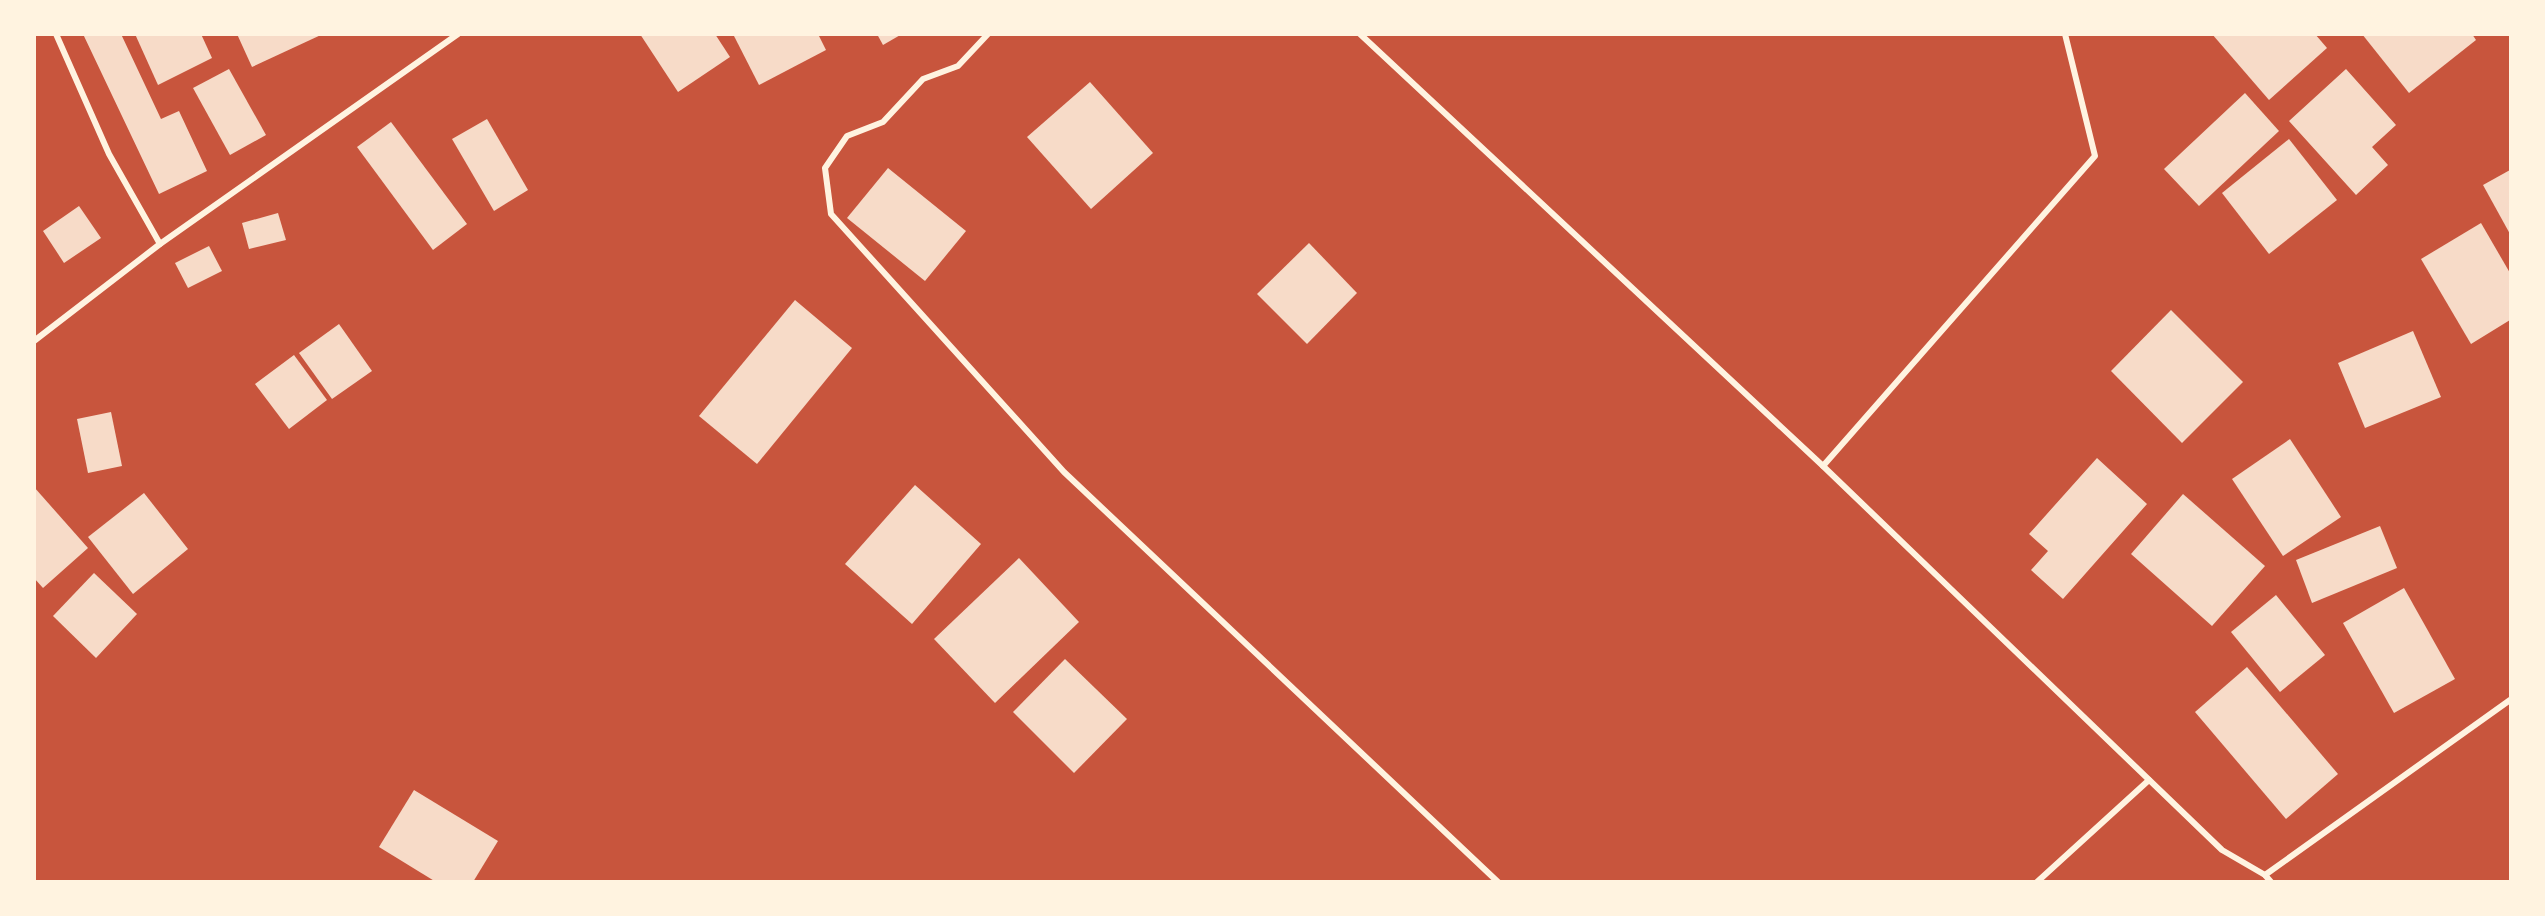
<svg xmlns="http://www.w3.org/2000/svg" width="2545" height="916" viewBox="0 0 2545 916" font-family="'Noto Sans',sans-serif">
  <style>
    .building { fill: #f7dbc8 }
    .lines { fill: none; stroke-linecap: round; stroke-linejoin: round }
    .minor { stroke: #fff3e0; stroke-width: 6 }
  </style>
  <rect width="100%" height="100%" fill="#c8553d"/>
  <g class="building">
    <path d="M83,34H121L161,119L179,111L207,171L159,194Z"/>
    <path d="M135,34H201L212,58L158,85Z"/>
    <path d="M237,34H323L252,67Z"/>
    <path d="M640,34H715L730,57L678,92Z"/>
    <path d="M733,34H818L826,50L759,85Z"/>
    <path d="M877,34H902L883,45Z"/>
    <path d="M2212,34H2315L2327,48L2269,100Z"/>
    <path d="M2362,34H2472L2476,40L2409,93Z"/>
    <path d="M229,69L266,135L230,155L193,88Z"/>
    <path d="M2346,69L2396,125L2372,147L2388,165L2356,195L2289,121Z"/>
    <path d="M1090,82L1153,153L1091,209L1027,137Z"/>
    <path d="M2245,93L2279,131L2199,206L2164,169Z"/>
    <path d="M487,119L528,190L494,211L452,139Z"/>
    <path d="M391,122L467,224L433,250L357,147Z"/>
    <path d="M2289,139L2337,200L2269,254L2222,193Z"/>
    <path d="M888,168L966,231L925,281L847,218Z"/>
    <path d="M2510,170V234L2483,185Z"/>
    <path d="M79,206L101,238L64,263L43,231Z"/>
    <path d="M278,213L286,240L249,249L242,223Z"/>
    <path d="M2481,223L2510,273V320L2471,344L2421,259Z"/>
    <path d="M1309,243L1357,293L1307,344L1257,294Z"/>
    <path d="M209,246L222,271L188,288L175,263Z"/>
    <path d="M795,300L852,348L757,464L699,416Z"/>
    <path d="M2171,310L2243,382L2182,443L2111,371Z"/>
    <path d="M339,324L372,371L332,399L299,353Z"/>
    <path d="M2413,331L2441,397L2365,428L2338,363Z"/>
    <path d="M294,355L327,400L289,429L255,384Z"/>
    <path d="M111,412L122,466L88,473L77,419Z"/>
    <path d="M2290,439L2341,517L2283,556L2232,479Z"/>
    <path d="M2097,458L2147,504L2063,599L2031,570L2048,551L2029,534Z"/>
    <path d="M915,485L981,544L912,624L845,564Z"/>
    <path d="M34,487L88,548L43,588L34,578Z"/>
    <path d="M144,493L188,549L133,594L88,537Z"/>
    <path d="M2183,494L2265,566L2212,626L2131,554Z"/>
    <path d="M2380,526L2397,568L2312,603L2296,560Z"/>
    <path d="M1019,558L1079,622L995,703L934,639Z"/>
    <path d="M94,573L137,614L96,658L53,616Z"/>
    <path d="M2404,588L2455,679L2394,713L2343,623Z"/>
    <path d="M2276,595L2325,655L2280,692L2231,632Z"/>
    <path d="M1065,659L1127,719L1074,773L1013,712Z"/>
    <path d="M2247,667L2338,774L2286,819L2195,712Z"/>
    <path d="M414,790L498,841L473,882H436L379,847Z"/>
  </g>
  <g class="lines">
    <g class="minor">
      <path d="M56,34L109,154L160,244"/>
      <path d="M988,34L958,66L923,79L883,122L847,136L825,168L831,214L1064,472L1498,882"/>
      <path d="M1360,34L1823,466L2222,850L2265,875L2271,882"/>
      <path d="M34,341L160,244L458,34"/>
      <path d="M1823,466L2095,156L2065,34"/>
      <path d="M2265,875L2510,700"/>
      <path d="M2037,882L2149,780"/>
    </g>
  </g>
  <rect width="2545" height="916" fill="none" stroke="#fff3e0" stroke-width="72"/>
</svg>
